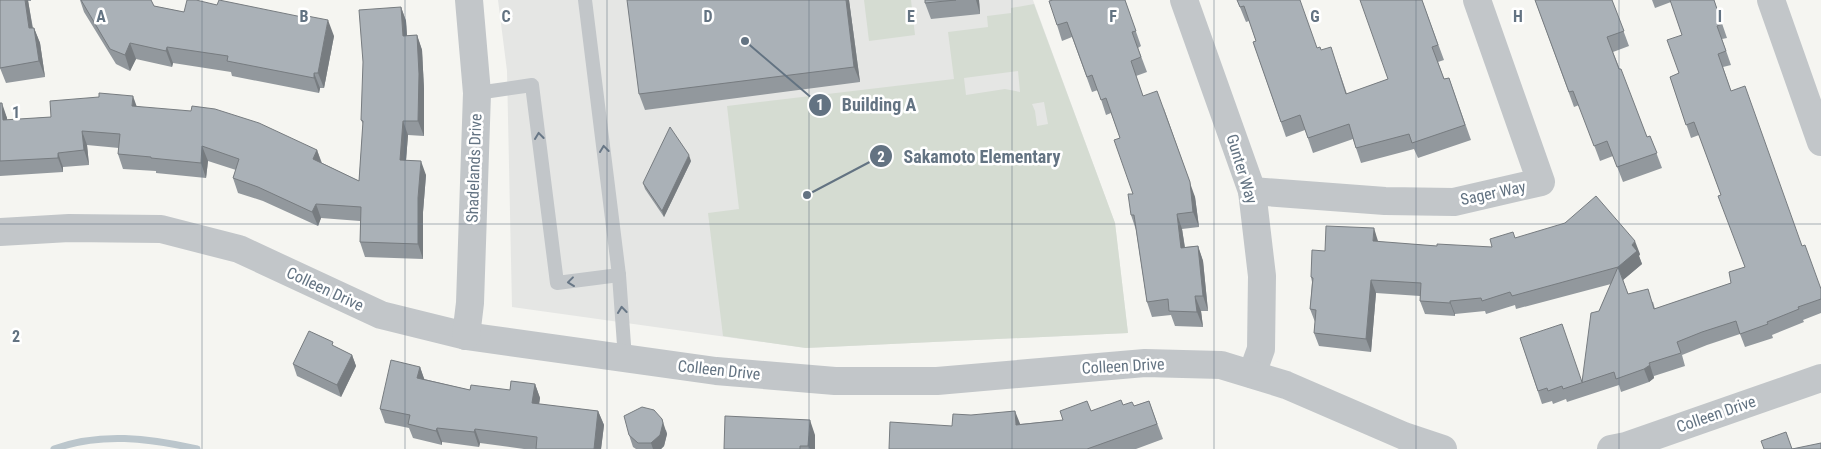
<svg xmlns="http://www.w3.org/2000/svg" width="1821" height="449" viewBox="0 0 1821 449" font-family="'Roboto Condensed',sans-serif">
  <style>
    .built { fill: #e5e6e4 }
    .green { fill: #d5dcd2; fill-rule: evenodd }
    .lines { fill: none; stroke-linecap: round; stroke-linejoin: round }
    .stream { stroke: #bbc6cc; stroke-width: 7 }
    .lane { stroke: #c2c6c9; stroke-width: 14 }
    .street { stroke: #c2c6c9; stroke-width: 28 }
    .wall { fill: #92989d }
    .shaded-wall { fill: #777c80 }
    .building { fill: #aab1b7; stroke: #777c80 }
    .oneway { stroke: #687786 }
    .grid { fill: none; stroke: #637382; stroke-width: 1; stroke-opacity: 0.55 }
    .labels { text-anchor: middle; dominant-baseline: central; stroke-width: 5; stroke-linejoin: round; paint-order: stroke }
    .street-label { font-size: 16px; fill: #637382; stroke: #fff }
    .grid-label { font-size: 16px; text-anchor: middle; font-weight: bold; fill: #637382; stroke: #fff; stroke-width: 5; stroke-linejoin: round; paint-order: stroke }
    .leader { fill: none; stroke: #637382; stroke-width: 2 }
    .callout-dot { fill: #637382; stroke: #fff; stroke-width: 2 }
    .mark-label { font-size: 15px; text-anchor: middle; font-weight: bold; fill: #fff }
    .callout-label { font-size: 18px; text-anchor: middle; font-weight: bold; fill: #637382; stroke: #fff; stroke-width: 5; stroke-linejoin: round; paint-order: stroke }
  </style>
  <rect width="100%" height="100%" fill="#f5f5f1"/>
  <path class="built" d="M498,0H1033L1115,223L1128,333L806,348L512,307L507,71Z"/>
  <g class="green">
    <path d="M864,0H911L915,35L869,41Z"/>
    <path d="M1034,4L1115,223L1128,333L806,348L723,336L708,213L739,209L727,106L954,79L948,32L988,27L987,16L1011,13V8ZM1018,71L1020,92L1005,89L966,95L964,78ZM1044,102L1048,124L1037,126L1035,111L1032,104Z"/>
  </g>
  <g class="lines">
    <path class="stream" d="M54,449C100,432 149,438 197,449"/>
    <g class="lane">
      <path d="M585,0L619,275L625,359"/>
      <path d="M477,93L532,85L557,283L619,275"/>
    </g>
    <g class="street">
      <path d="M1184,0L1252,191L1262,276L1261,349L1252,374"/>
      <path d="M1771,0L1821,142"/>
      <path d="M1252,191L1385,201L1454,202L1541,182L1477,0"/>
      <path d="M0,232L69,228L161,229L239,249L381,315L466,336L716,371L835,381H937L1145,363L1221,365L1286,385L1404,436L1443,449"/>
      <path d="M466,336L470,303L477,93L469,0"/>
      <path d="M1611,449L1626,446L1821,378"/>
    </g>
  </g>
  <g class="wall">
    <path d="M0,0H31V1H28L33,28H34L40,43L45,77L6,83L0,68Z"/>
    <path d="M80,0H151L154,6L184,12L334,36L324,88H320L319,93L232,76L231,72L173,63L172,67L136,59L130,71L116,64L84,12Z"/>
    <path d="M849,0L860,82L645,110L639,94Z"/>
    <path d="M925,0H979L980,14L931,19L925,3Z"/>
    <path d="M1125,0L1141,46L1138,48L1147,72L1136,76L1143,96L1195,197L1199,227L1182,229L1185,247L1198,246L1203,261L1208,311H1201L1203,327L1175,326L1171,315L1152,317L1147,302L1136,230L1131,215L1133,194L1120,138L1111,113L1106,115L1098,90L1092,92L1072,37L1062,41L1057,25Z"/>
    <path d="M1237,0L1317,48L1336,62L1347,94L1388,79L1422,0L1444,60L1438,62L1444,79L1449,78L1471,140L1418,158L1414,149L1361,163L1353,139L1313,153L1305,130L1286,137L1253,42L1256,41L1249,21L1246,22Z"/>
    <path d="M1535,0H1612L1629,46L1613,52L1647,137L1650,136L1662,168L1623,182L1613,156L1600,161L1579,105L1574,107Z"/>
    <path d="M1652,0H1714L1727,38L1722,39L1731,65L1723,67L1731,91L1821,289V313L1803,320L1804,322L1772,335L1773,338L1745,347L1740,334L1707,345L1682,355L1685,366L1654,376V378L1649,382L1621,392L1619,385L1567,402L1566,399L1553,404L1552,401L1542,404L1520,338L1582,381L1599,311L1611,284L1516,309L1515,305L1486,314L1485,311L1455,314V316L1425,314L1420,301V296L1376,293L1371,352L1319,346L1314,333L1315,322L1310,309L1312,282L1311,277L1325,251L1378,242L1437,246L1492,247L1515,238L1640,254L1639,256L1642,264L1623,280L1628,294L1653,302L1655,309L1731,283L1745,267L1721,195L1699,135L1691,138L1670,77L1679,73L1682,35L1671,2L1655,8Z"/>
    <path d="M401,7L406,21L407,36L417,35L422,50L424,89V136L408,135L406,160L426,175L423,212V259L365,257L360,242V221L321,218L318,226L263,201L238,193L233,178L236,170L208,161L206,178L156,173V171L123,169L118,154L119,148L87,145L89,165L63,167V172L0,176V103L7,118V120L51,117L137,106L317,150L322,163L359,181L363,124L361,120Z"/>
    <path d="M691,161L664,217L645,189L643,183Z"/>
    <path d="M335,347L352,355L356,366L341,397L297,376L293,364Z"/>
    <path d="M420,367L424,379L470,390H510L535,384L540,398L539,404L598,411L604,425L601,449H524L480,443L479,447L442,442V445L413,438L409,428L385,423L380,409Z"/>
    <path d="M1149,401L1163,439L1136,449H889L952,426L1020,424L1063,420L1091,411L1123,405L1134,406Z"/>
    <path d="M666,430L667,434L664,446L661,449H636L633,447L629,435Z"/>
    <path d="M815,435V449H724Z"/>
  </g>
  <g class="shaded-wall">
    <path d="M25,0H28L35,44L29,28Z"/>
    <path d="M846,0H849L860,82L854,67Z"/>
    <path d="M976,0H979L980,14Z"/>
    <path d="M401,7L406,21L408,50L403,36Z"/>
    <path d="M328,20L334,36L324,88L318,73Z"/>
    <path d="M34,28L40,43L45,77L39,61Z"/>
    <path d="M417,35L422,50L424,89V136L418,121Z"/>
    <path d="M130,43L136,59L130,71L125,55Z"/>
    <path d="M167,47L173,63L172,67L166,51Z"/>
    <path d="M314,73L320,88L319,93L314,78Z"/>
    <path d="M133,96L138,110L132,106Z"/>
    <path d="M2,103L7,118L8,135L3,120Z"/>
    <path d="M1163,106L1195,197L1199,227L1193,212Z"/>
    <path d="M403,121L408,135L405,174L400,160Z"/>
    <path d="M82,131L87,145L89,165L84,150Z"/>
    <path d="M202,146L208,161L206,178L201,163Z"/>
    <path d="M317,150L322,165L313,159Z"/>
    <path d="M58,153L63,167V172L58,158Z"/>
    <path d="M689,155L691,161L664,217L662,211Z"/>
    <path d="M421,161L426,175L423,212V259L418,244V198Z"/>
    <path d="M316,204L321,218L318,226L312,212Z"/>
    <path d="M1177,214L1182,229L1187,263L1181,248Z"/>
    <path d="M1374,228L1378,241H1373Z"/>
    <path d="M1635,241L1640,254L1639,256L1642,264L1623,280L1618,267L1632,245Z"/>
    <path d="M1198,246L1203,261L1208,311L1203,296Z"/>
    <path d="M1371,280L1376,293L1371,352L1366,339Z"/>
    <path d="M1195,296L1201,311L1203,327L1197,312Z"/>
    <path d="M1450,301L1455,314V316L1450,303Z"/>
    <path d="M352,355L356,366L341,397L337,385Z"/>
    <path d="M1650,365L1654,378L1649,382L1644,369Z"/>
    <path d="M420,367L425,381L417,378Z"/>
    <path d="M535,384L540,398L537,417L532,403Z"/>
    <path d="M598,411L604,425L601,449H594Z"/>
    <path d="M1015,411L1021,426L1016,425Z"/>
    <path d="M662,419L667,434L664,446L661,449H653L651,443Z"/>
    <path d="M810,420L815,435V449H810L808,446Z"/>
    <path d="M437,428L442,442V445L436,431Z"/>
    <path d="M475,429L480,443L479,447L474,432Z"/>
  </g>
  <g class="building">
    <path d="M0,0H25L29,28H34L39,61L0,68Z"/>
    <path d="M81,0H151L154,6L184,12L187,0H196L217,5L219,0L302,17V15L328,20L318,73H314V78L227,61L228,56L167,47L166,51L130,43L125,55L110,49Z"/>
    <path d="M627,0H846L854,67L639,94Z"/>
    <path d="M925,0H956L925,3Z"/>
    <path d="M1053,0H1125L1136,31L1132,32L1141,57L1131,61L1143,96L1157,91L1190,182L1193,212L1177,214L1181,248L1198,246L1203,296H1195L1197,312L1169,311L1168,299L1147,302L1134,215H1131L1128,194H1133L1114,140L1120,138L1106,98L1101,100L1092,75L1087,77L1067,22L1057,25L1049,1Z"/>
    <path d="M1237,0H1300L1317,48L1320,47L1321,50L1331,47L1346,94L1388,79L1360,0H1422L1438,45L1432,47L1444,79L1449,78L1465,125L1412,143L1409,134L1356,148L1349,124L1308,138L1300,115L1281,122L1253,42L1256,41L1244,6L1240,7Z"/>
    <path d="M1535,0H1612L1624,31L1607,37L1619,69H1621L1647,137L1650,136L1657,153L1617,167L1607,141L1594,146L1573,91L1569,92Z"/>
    <path d="M1670,0H1714L1722,24L1717,26L1726,51L1718,54L1731,91L1745,86L1802,246L1805,245L1821,289V299L1798,307L1799,309L1767,322L1768,324L1740,334L1736,321L1702,332L1677,342L1681,353L1649,363L1650,365L1644,369L1616,379L1614,372L1563,389L1562,386L1548,391L1547,388L1538,391L1520,338L1562,324L1582,382L1591,313L1599,311L1618,267L1512,296L1510,292L1482,301L1481,298L1450,301V303L1420,301L1421,283L1371,280L1366,339L1314,333L1316,310L1310,309L1313,278L1311,277L1312,250L1325,251L1326,226L1374,228L1373,241L1437,246V244L1492,247L1490,239L1513,232L1515,238L1565,223L1596,196L1635,241L1632,245L1637,251L1618,267L1628,294L1648,289L1654,309L1731,283L1729,272L1745,267L1718,196L1721,195L1694,122L1686,125L1670,77L1679,73L1667,40L1682,35Z"/>
    <path d="M401,7L403,36L417,35L419,74L418,121H403L400,160L421,161L418,198V244L360,242L361,207L316,204L312,212L258,187L233,178L239,159L202,146L201,163L151,158V157L118,154L120,134L82,131L84,150L58,153V158L0,161V103H2L3,120L51,117L50,101L99,97V93L133,96L132,106L191,111L192,106L215,109L259,123L317,150L313,159L359,181L363,121L361,120L363,62L359,10Z"/>
    <path d="M670,127L689,155L662,211L643,183Z"/>
    <path d="M309,331L333,342L332,345L352,355L337,385L293,364Z"/>
    <path d="M391,360L420,367L417,378L470,390L471,385L510,390L511,381L535,384L532,403L598,411L594,449H536L537,437L475,429L474,432L437,428L436,431L408,424L410,415L380,409Z"/>
    <path d="M1121,400L1123,405L1132,402L1134,406L1149,401L1157,424L1087,449H889L890,422L952,426L953,414L971,415L1015,411L1016,425L1063,420L1060,411L1087,401L1091,411Z"/>
    <path d="M642,407L654,410L662,419L663,423L660,435L651,443H638L629,435L624,416Z"/>
    <path d="M725,416L810,420L808,446H800V449H724Z"/>
    <path d="M1786,432L1792,449H1764L1761,441Z"/>
    <path d="M1821,443V449H1792Z"/>
  </g>
  <defs><path id="oneway-chevron" d="M-2-3.5L2.5 0L-2 3.5" fill="none" stroke-width="1.6" stroke-linecap="round" stroke-linejoin="round" transform="scale(1.25)"/></defs>
  <g class="oneway">
    <use href="#oneway-chevron" transform="translate(539 136) rotate(-97)"/>
    <use href="#oneway-chevron" transform="translate(604 149) rotate(-97)"/>
    <use href="#oneway-chevron" transform="translate(571 282) rotate(173)"/>
    <use href="#oneway-chevron" transform="translate(622 310) rotate(-96)"/>
  </g>
  <path class="grid" d="M202,0V449M405,0V449M607,0V449M809,0V449M1012,0V449M1214,0V449M1416,0V449M1619,0V449M0,224H1821"/>
  <g class="labels">
    <g class="street-label">
      <text transform="translate(474 168) rotate(-88)">Shadelands Drive</text>
      <text transform="translate(1242 169) rotate(73)">Gunter Way</text>
      <text transform="translate(1493 193) rotate(-12)">Sager Way</text>
      <text transform="translate(325 289) rotate(25)">Colleen Drive</text>
      <text transform="translate(1123 366) rotate(-3)">Colleen Drive</text>
      <text transform="translate(719 370) rotate(6)">Colleen Drive</text>
      <text transform="translate(1716 414) rotate(-19)">Colleen Drive</text>
    </g>
  </g>
  <g class="grid-label">
    <text x="101" y="22">A</text>
    <text x="304" y="22">B</text>
    <text x="506" y="22">C</text>
    <text x="708" y="22">D</text>
    <text x="911" y="22">E</text>
    <text x="1113" y="22">F</text>
    <text x="1315" y="22">G</text>
    <text x="1518" y="22">H</text>
    <text x="1720" y="22">I</text>
    <text x="16" y="118">1</text>
    <text x="16" y="342">2</text>
  </g>
  <path class="leader" d="M745 41L820 105M807 195L881 156"/>
  <g class="callout-dot">
    <circle cx="745" cy="41" r="5"/>
    <circle cx="807" cy="195" r="5"/>
    <circle cx="820" cy="105" r="12"/>
    <circle cx="881" cy="156" r="12"/>
  </g>
  <g class="mark-label">
    <text x="820" y="110">1</text>
    <text x="881" y="162">2</text>
  </g>
  <g class="callout-label">
    <text x="879" y="111">Building A</text>
    <text x="982" y="163">Sakamoto Elementary</text>
  </g>
</svg>
